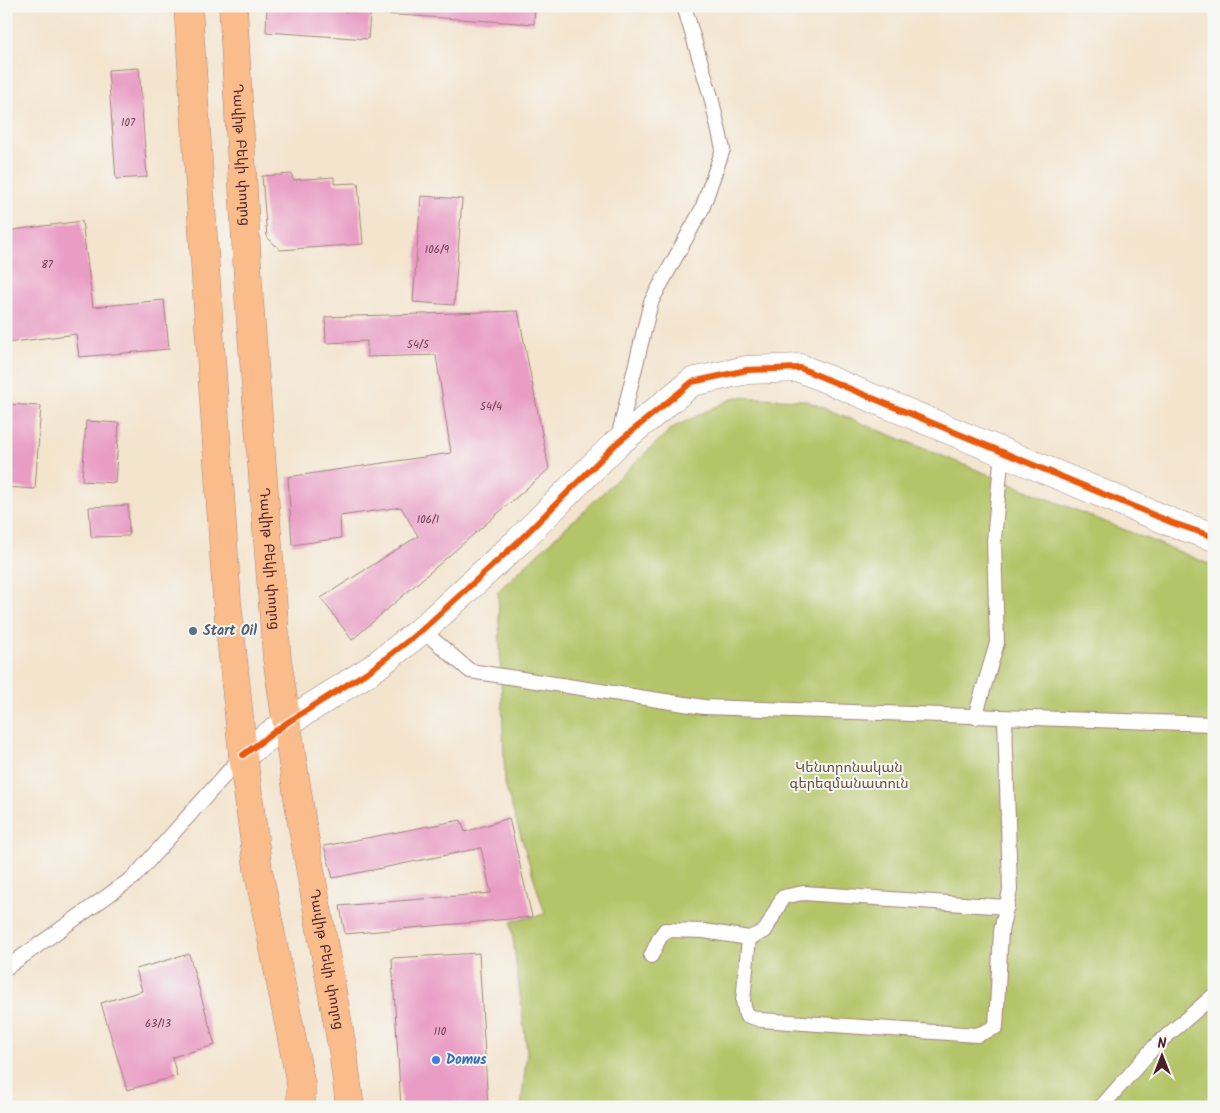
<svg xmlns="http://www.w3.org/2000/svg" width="1220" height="1113" viewBox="0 0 1220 1113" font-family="Kalam,'Noto Sans Armenian',sans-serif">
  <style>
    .green { fill: #b4c467; stroke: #7f7249 }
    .building { fill: #e99dc5 }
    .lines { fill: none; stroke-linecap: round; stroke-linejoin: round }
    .service-casing { stroke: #9e827c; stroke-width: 16 }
    .minor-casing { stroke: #9e827c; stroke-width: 29 }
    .primary-casing { stroke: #9e827c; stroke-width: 29 }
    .service { stroke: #fff; stroke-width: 14 }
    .minor { stroke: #fff; stroke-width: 28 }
    .primary { stroke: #fabc8b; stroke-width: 28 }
    .cycleway-casing { stroke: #f6f6f2; stroke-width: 9 }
    .cycleway { stroke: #e8590c; stroke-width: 6 }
    .service-dot { fill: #5c6f8a; stroke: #f6f6f2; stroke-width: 2 }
    .shop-dot { fill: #3f7fe0; stroke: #f6f6f2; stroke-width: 2 }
    .labels { text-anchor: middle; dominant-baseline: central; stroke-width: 4; stroke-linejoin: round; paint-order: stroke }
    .number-label { font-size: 11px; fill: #723e52 }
    .street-label { font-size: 14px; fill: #4a1f2b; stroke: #f6f6f2 }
    .service-label { font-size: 14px; font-weight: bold; fill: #4e5e75; stroke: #f6f6f2; text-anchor: start }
    .park-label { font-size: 14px; fill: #6a513d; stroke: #f6f6f2 }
    .shop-label { font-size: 14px; font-weight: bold; fill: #366cbe; stroke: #f6f6f2; text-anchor: start }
  </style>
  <rect width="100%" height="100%" fill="#f6f6f2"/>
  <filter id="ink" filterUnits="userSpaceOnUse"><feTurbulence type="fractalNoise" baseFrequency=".02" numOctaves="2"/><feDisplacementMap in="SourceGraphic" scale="10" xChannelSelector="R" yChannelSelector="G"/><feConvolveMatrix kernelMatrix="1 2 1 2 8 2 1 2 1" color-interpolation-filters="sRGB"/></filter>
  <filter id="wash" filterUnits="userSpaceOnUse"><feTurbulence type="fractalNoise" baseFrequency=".0096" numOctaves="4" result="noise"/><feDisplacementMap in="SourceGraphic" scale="20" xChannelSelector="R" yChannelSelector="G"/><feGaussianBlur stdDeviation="1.12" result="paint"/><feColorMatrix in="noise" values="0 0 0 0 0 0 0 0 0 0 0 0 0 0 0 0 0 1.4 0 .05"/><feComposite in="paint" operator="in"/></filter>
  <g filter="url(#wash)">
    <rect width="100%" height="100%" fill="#f3e4ce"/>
    <path class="green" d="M736,397L804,400L1214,566V1107H521L527,1052L511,922L545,914L505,785L498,591L672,428Z"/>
    <g id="blocks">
      <g class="building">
        <path d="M267,6L370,13L368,39L266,32Z"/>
        <path d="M384,6H535L534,24L383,14Z"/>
        <path d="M139,68L147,177L116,179L108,70Z"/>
        <path d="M292,174L293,180L334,177V184L358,183L363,244L280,250L267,237L262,176Z"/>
        <path d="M421,196L462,199L454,305L413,302Z"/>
        <path d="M82,221L93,307L164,300L169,349L79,357L76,334L6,343V231Z"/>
        <path d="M518,311L549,469L352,640L321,598L418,536L401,507L340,516L341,538L292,545L288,477L451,453L436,355L367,357V341L326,343L325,317Z"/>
        <path d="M6,404L41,406L35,489L6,487Z"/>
        <path d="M86,421L119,423L115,483L82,481Z"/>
        <path d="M128,505L129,536L91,537L89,507Z"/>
        <path d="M509,818L532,917L345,934L340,906L491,893L481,848L333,878L324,846L461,820L465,832Z"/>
        <path d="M479,953L488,1107H401L392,958Z"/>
        <path d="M189,954L215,1045L172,1057L177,1076L127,1090L101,1003L142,991L136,969Z"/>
      </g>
    </g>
  </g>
  <g filter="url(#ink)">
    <use href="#blocks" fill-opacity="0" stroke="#9e827c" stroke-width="1"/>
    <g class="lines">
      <g class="service-casing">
        <g id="service">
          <path d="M618,438L651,302L702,209L723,149L711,97L684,6"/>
          <path d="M422,630L470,671L704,707L1214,724"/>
          <path d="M975,717L997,643L994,540L1002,451"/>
          <path d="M749,938L743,1001L746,1015L761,1020L977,1035L996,1027L1001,931L1010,890L1005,718"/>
          <path d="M651,956L659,939L665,930L704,931L749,938L765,931L783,897L803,893L1007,907"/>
          <path d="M6,968L134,877L242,756"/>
          <path d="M1101,1107L1155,1046L1214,995"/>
        </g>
      </g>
      <g class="minor-casing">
        <path id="minor" d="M243,755L288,722L372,669L422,630L519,541L616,444L692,382L747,370L800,368L1173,523L1214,537"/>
      </g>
      <g class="primary-casing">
        <g id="primary">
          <path d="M188,6L227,600L243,755L258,869L301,1085V1107"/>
          <path id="s1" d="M233,6L249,298L277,659L302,824L343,1052L350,1107"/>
        </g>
      </g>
      <use href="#service" class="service"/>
      <use href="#minor" class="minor"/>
      <use href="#primary" class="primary"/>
      <g class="cycleway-casing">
        <path id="cycleway" d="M243,755L288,722L372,669L422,630L519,541L616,444L692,382L747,370L800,368L1173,523L1214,537"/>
      </g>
      <use href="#cycleway" class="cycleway"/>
    </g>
  </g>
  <circle class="service-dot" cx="193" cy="631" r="5"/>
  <circle class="shop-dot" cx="436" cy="1060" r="5"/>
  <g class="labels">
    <g class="number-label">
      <text x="128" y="123">107</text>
      <text x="437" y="250">106/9</text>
      <text x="47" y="265">87</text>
      <text x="418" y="345">54/5</text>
      <text x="491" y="407">54/4</text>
      <text x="428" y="520">106/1</text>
      <text x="158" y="1024">63/13</text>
      <text x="440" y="1032">110</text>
    </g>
    <g class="street-label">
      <text stroke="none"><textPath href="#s1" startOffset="149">Դավիթ Բեկի փողոց</textPath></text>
      <text stroke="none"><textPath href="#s1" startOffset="554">Դավիթ Բեկի փողոց</textPath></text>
      <text stroke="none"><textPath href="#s1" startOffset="959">Դավիթ Բեկի փողոց</textPath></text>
    </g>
    <g class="service-label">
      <text x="203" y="631">Start Oil</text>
    </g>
    <g class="park-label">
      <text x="849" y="768">Կենտրոնական<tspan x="849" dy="16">գերեզմանատուն</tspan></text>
    </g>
    <g class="shop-label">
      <text x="446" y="1060">Domus</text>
    </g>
  </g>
  <rect width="1220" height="1113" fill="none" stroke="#f6f6f2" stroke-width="25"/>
  <g transform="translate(1162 1056)" stroke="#f6f6f2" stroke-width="4" paint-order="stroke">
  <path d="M0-4L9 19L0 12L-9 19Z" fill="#4a1f2b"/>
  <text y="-8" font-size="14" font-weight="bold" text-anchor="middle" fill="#4a1f2b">N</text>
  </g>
</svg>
